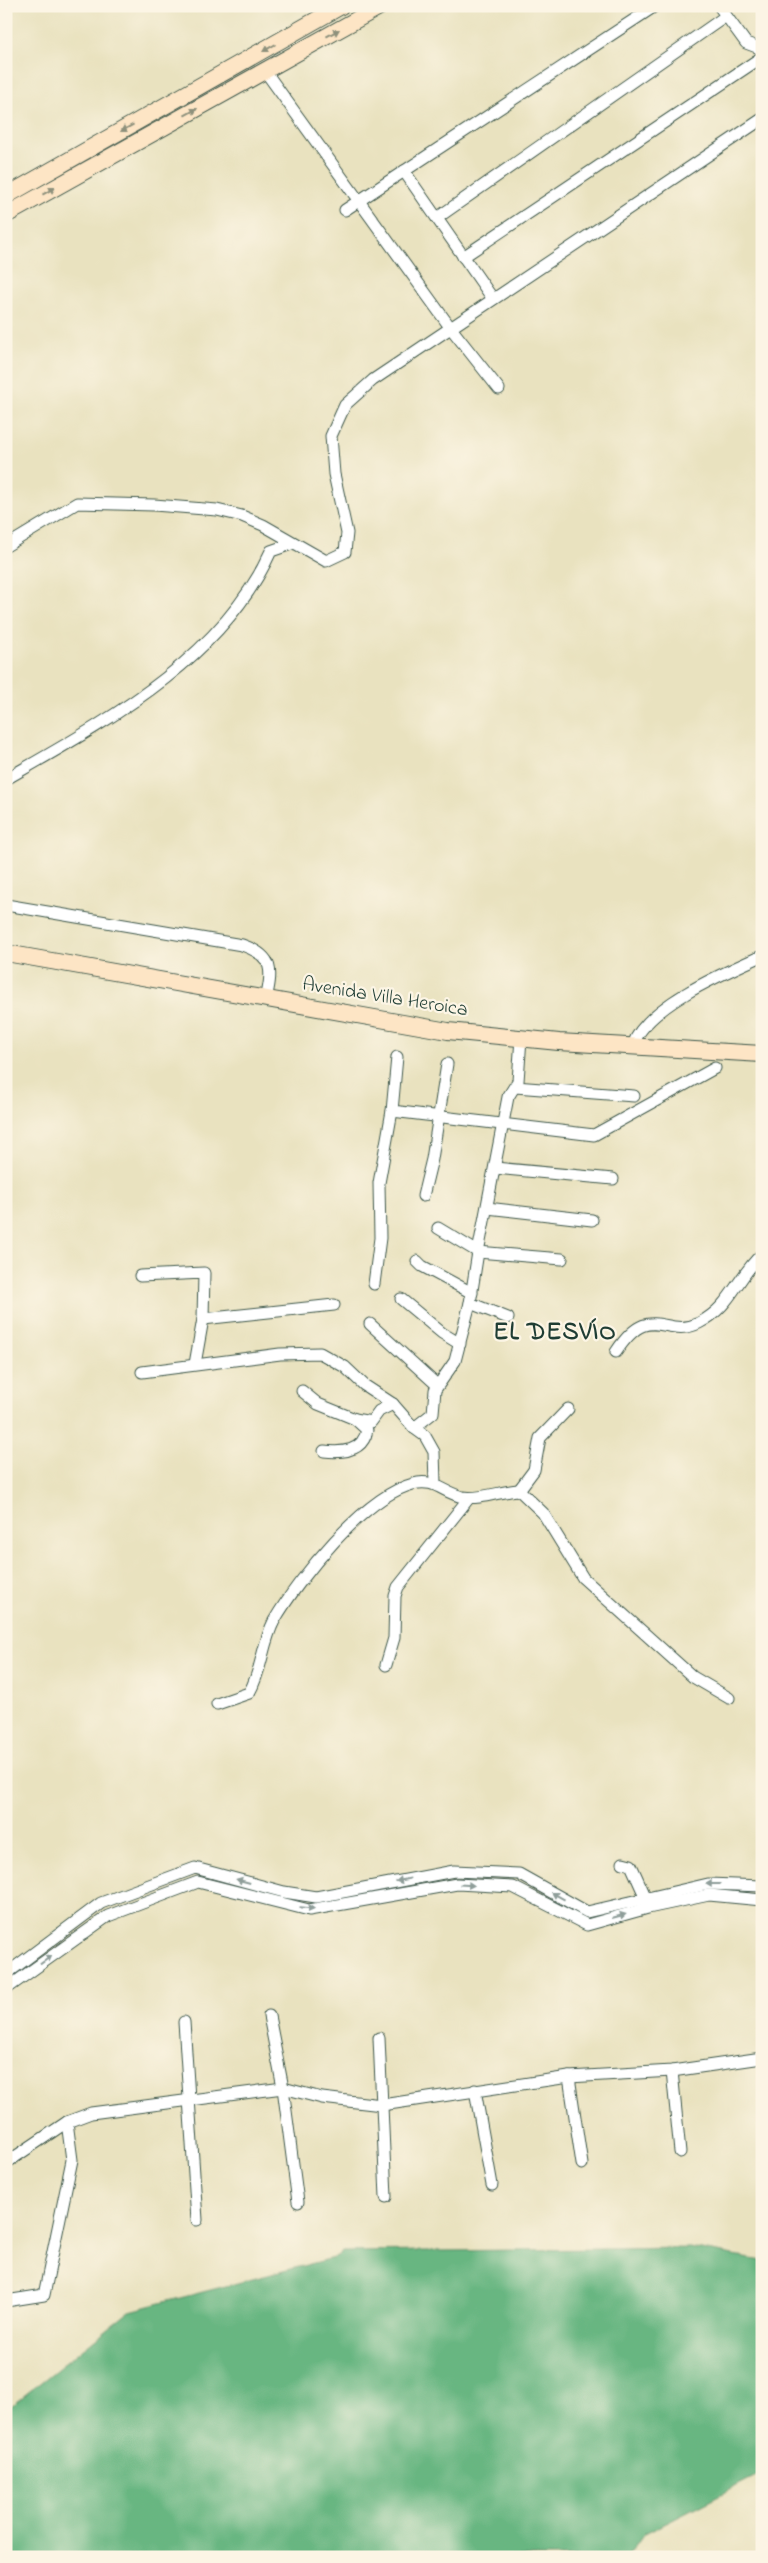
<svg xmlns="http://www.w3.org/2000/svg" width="768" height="2563" viewBox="0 0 768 2563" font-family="'Indie Flower',sans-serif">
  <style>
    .forest { fill: #67b681; stroke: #437a5a }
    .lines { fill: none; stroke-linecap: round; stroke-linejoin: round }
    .minor-casing { stroke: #3d5649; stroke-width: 13 }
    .secondary-casing { stroke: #3d5649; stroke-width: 18 }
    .minor { stroke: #fff; stroke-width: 11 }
    .secondary { stroke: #fde5c5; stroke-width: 16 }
    .oneway { fill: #8e917c }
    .oneway2 { fill: #8f9e9a }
    .labels { text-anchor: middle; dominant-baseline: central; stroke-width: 4.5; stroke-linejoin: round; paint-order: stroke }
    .street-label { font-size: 20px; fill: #1f3d34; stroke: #fcf5e5 }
    .district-label { font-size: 25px; font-weight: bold; letter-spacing: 1px; fill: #1f3d34; stroke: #fcf5e5 }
  </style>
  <rect width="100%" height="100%" fill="#fcf5e5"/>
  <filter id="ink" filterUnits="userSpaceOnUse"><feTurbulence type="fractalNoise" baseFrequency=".02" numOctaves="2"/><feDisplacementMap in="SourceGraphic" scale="10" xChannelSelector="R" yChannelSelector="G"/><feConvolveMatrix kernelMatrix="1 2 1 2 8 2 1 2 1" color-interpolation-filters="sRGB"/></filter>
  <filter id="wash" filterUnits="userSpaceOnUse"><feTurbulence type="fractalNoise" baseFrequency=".0096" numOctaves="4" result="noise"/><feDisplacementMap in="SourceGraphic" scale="20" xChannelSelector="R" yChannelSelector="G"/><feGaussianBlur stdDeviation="1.12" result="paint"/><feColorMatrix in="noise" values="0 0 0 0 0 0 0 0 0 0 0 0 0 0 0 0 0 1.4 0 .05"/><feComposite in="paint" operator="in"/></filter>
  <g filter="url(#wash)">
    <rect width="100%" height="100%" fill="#e9e2bf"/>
    <path class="forest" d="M690,2248L762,2261V2473L645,2533L628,2557H6V2410L130,2311L337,2257L342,2252Z"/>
  </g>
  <g filter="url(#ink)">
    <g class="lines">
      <g class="minor-casing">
        <g id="minor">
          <path d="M719,6L746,43L762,49"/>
          <path d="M265,71L450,327L499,389"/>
          <path d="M404,171L493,299"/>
          <path d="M345,210L655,6"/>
          <path d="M437,218L726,16"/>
          <path d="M463,257L762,57"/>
          <path d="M6,546L77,503L154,505L217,510L242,516L263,525L326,561L345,552L347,533L334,474L331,436L345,405L373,380L762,119"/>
          <path d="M6,779C105,722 222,660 271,551L294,543"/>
          <path d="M6,905L242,945C275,956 272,971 266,1000"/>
          <path d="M633,1045C646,1006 726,972 762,956"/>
          <path d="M515,1087L634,1096"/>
          <path d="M392,1111L594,1135L715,1068"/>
          <path d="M495,1168L613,1179"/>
          <path d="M423,1196L432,1159L447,1064"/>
          <path d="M487,1208L592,1220"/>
          <path d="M438,1228L478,1252L562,1259"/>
          <path d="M417,1261L422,1266L472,1293"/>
          <path d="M140,1276L204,1273L203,1319L195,1364"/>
          <path d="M374,1284L380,1238L379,1183L392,1111L397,1057"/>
          <path d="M401,1299L442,1333L460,1344"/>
          <path d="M470,1303L508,1318"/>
          <path d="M203,1319L334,1305"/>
          <path d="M370,1324L437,1385"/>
          <path d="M616,1352C651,1299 664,1340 699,1323C731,1307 737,1277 762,1254"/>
          <path d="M142,1372L280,1354L320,1353L345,1367L364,1385L393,1404L414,1428L425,1436L434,1452L435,1483"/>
          <path d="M302,1391L318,1404L355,1419"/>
          <path d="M414,1428L433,1413L435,1390L455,1361L470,1303L478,1252L508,1097L518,1081L521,1038"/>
          <path d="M324,1451C342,1453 363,1452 367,1430L355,1419L371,1422L379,1411L393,1404"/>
          <path d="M519,1490L534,1470L540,1438L568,1409"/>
          <path d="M386,1665L394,1638L395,1596L398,1587L469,1498"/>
          <path d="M217,1704L249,1693C262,1671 262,1644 274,1621C298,1579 365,1496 413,1484C435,1478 443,1493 463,1497C480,1500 501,1491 519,1490L543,1513L583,1578L693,1677L729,1698"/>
          <path d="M623,1863L631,1865L646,1898"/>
          <path d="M6,1974L101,1903L195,1868L284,1892L316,1897L454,1871L519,1874L587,1912L708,1884L762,1886"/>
          <path d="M6,1989L108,1916L198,1882L309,1910L457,1884L513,1887L587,1925L648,1908L709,1895L762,1900"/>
          <path d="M269,2016L283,2088L298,2202"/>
          <path d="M184,2022L197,2220"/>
          <path d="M379,2038L386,2197"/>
          <path d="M672,2071L680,2152"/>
          <path d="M569,2077L582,2164"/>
          <path d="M475,2090L492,2185"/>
          <path d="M6,2163L67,2122L91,2113L283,2088L322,2098L382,2105L569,2077L672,2071L762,2058"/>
          <path d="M6,2301L44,2295L72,2160L67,2122"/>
        </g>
      </g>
      <g class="secondary-casing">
        <g id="secondary">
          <path d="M6,196L341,6"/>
          <path d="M6,215L381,6"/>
          <path d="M6,953L448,1031L559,1042L762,1054"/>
        </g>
      </g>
      <use href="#minor" class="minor"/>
      <use href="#secondary" class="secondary"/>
    </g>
    <defs><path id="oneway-solid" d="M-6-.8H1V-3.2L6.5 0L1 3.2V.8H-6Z" transform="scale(1.25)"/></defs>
    <g class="oneway">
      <use href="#oneway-solid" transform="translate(333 33) rotate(-29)"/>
      <use href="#oneway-solid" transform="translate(269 48) rotate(150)"/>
      <use href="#oneway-solid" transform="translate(191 112) rotate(-29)"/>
      <use href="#oneway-solid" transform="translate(127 128) rotate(151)"/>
      <use href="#oneway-solid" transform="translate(49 191) rotate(-29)"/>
    </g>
    <g class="oneway2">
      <use href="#oneway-solid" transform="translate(403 1880) rotate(169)"/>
      <use href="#oneway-solid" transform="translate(243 1881) rotate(-165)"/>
      <use href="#oneway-solid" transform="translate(713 1884) rotate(180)"/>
      <use href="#oneway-solid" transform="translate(467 1885) rotate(3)"/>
      <use href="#oneway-solid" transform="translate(558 1896) rotate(-151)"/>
      <use href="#oneway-solid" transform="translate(307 1908) rotate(5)"/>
      <use href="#oneway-solid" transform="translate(619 1916) rotate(-15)"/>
      <use href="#oneway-solid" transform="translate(46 1960) rotate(-36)"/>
    </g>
  </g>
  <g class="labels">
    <g class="street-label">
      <text transform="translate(385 998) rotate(9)">Avenida Villa Heroica</text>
    </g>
    <g class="district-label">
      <text x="555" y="1333">EL DESVÍO</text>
    </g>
  </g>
  <rect width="768" height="2563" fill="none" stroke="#fcf5e5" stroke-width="25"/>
</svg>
